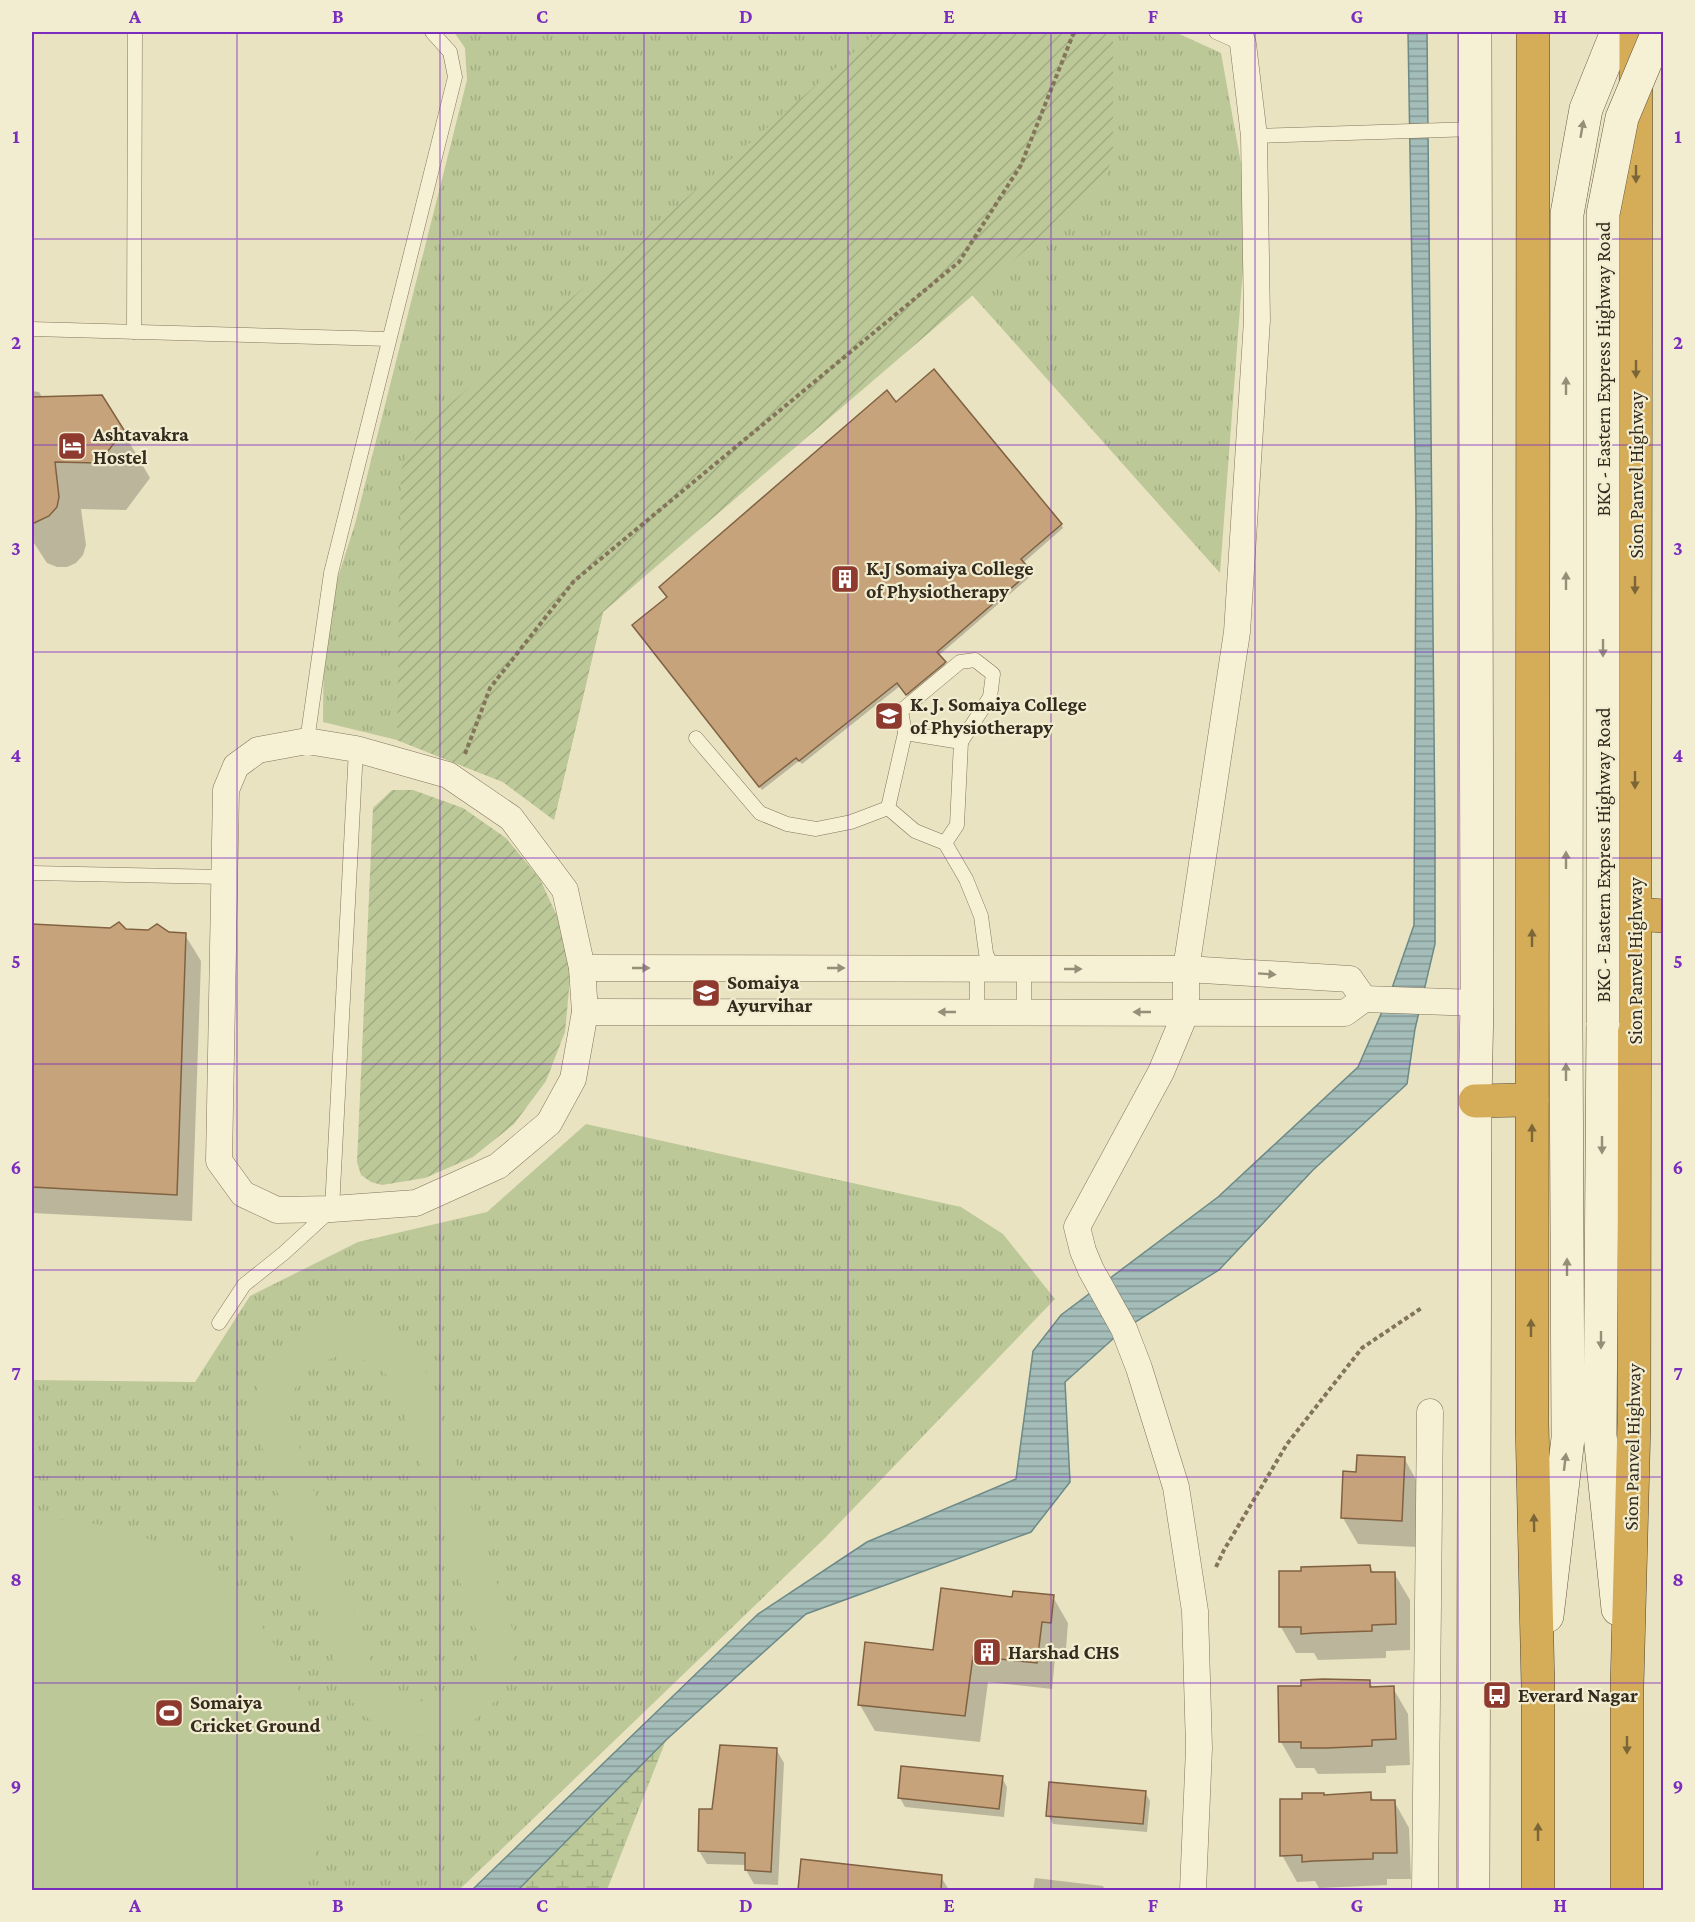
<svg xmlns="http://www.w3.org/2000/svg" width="1695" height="1922" viewBox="0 0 1695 1922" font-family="'Crimson Pro',serif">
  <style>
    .grass { fill: url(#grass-tufts) }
    .wetland { fill: url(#wetland-marsh) }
    .garden { fill: url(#garden-furrows) }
    .pitch { fill: #bcc897; fill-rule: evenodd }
    .water { fill: url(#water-rules); stroke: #6c8a87; stroke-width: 1.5 }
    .shadow { fill: #0003 }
    .building { fill: #c6a37a; stroke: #806242; stroke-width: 1.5 }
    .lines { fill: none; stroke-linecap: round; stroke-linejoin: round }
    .lane-casing { stroke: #83755a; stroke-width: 15 }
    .street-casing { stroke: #83755a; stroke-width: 27 }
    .secondary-casing { stroke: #65563e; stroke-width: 34 }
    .highway-casing { stroke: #51432f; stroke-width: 34 }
    .path { stroke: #83755a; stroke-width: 4; stroke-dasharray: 4.5 3; stroke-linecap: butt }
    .lane { stroke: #f6f0d4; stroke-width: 14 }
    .street { stroke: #f6f0d4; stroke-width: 26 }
    .secondary { stroke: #f6f0d4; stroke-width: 33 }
    .highway { stroke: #d5ad58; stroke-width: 33 }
    .secondary-bridge-casing { stroke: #65563e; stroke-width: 34; stroke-linecap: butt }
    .secondary-bridge { stroke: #f6f0d4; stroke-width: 33 }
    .oneway { fill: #958e79 }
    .oneway2 { fill: #7c6638 }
    .grid { fill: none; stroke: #7b2cbf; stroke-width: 1.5; stroke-opacity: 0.55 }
    .labels { text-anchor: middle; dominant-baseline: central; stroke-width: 4.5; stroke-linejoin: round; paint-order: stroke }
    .street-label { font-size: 20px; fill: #342b1e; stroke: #f2edd1 }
    .poi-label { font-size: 20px; font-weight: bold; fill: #342b1e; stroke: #f2edd1; text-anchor: start }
    .neatline { fill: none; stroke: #7b2cbf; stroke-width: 2 }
    .grid-label { font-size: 20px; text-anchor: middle; font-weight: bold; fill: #7b2cbf }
  </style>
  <defs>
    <pattern id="grass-tufts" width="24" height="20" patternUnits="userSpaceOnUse" patternTransform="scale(1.5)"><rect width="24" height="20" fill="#bcc897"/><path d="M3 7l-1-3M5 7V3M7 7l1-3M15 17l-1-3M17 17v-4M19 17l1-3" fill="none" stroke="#a2ac82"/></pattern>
    <pattern id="wetland-marsh" width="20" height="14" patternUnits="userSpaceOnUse" patternTransform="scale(1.5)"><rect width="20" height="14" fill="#bcc897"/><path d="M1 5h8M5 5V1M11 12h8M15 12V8" fill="none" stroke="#a2ac82"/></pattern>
    <pattern id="garden-furrows" width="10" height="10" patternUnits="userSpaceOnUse" patternTransform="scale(1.5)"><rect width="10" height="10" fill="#bcc897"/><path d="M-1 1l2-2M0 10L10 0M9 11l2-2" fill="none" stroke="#a2ac82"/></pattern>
    <pattern id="water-rules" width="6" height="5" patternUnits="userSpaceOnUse" patternTransform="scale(1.5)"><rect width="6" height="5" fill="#a4bdb9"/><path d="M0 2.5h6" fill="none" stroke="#869a96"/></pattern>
  </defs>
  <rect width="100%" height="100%" fill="#eae3c2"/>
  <g class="grass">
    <path d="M454,32H1175L1221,53L1248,202L1220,573L972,295L603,612L554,820L503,782L397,740L323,722L324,621L355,524L467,80L465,48Z"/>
    <path d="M586,1124L961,1207L1003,1234L1055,1299L824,1539L459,1890H32V1380L195,1382L250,1296L358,1242L487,1212Z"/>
  </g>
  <path class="wetland" d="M666,1740L607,1890H518Z"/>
  <g class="garden">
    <path d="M877,32H1113V150L1105,182L603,612L554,820L503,782L397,740L401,470L419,431Z"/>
    <path d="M392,790H413L463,808L506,838L540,879L562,927L570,979L565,1032L546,1081L514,1124L473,1157L425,1178L382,1185L371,1182L361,1175L357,1162L373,808Z"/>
  </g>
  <g class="pitch">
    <path d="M333,1321L367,1323L398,1337L423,1363L515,1637C514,1648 514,1663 510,1674C488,1731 425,1753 372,1721C363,1715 354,1703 346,1695L253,1420L258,1385L274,1355L300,1332ZM338,1356C365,1357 374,1362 393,1381L480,1641C479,1648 479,1657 476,1664C462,1697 419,1714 389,1690C385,1686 380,1681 376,1677L289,1417C293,1380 303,1368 338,1356Z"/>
    <path d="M32,1519C64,1519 95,1522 126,1531C241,1565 323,1682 321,1801C321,1831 315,1862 306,1890H32Z"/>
  </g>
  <path class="water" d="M1408,32H1427L1435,831V944L1415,1029L1407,1084L1313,1170L1219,1270L1124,1329L1065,1382L1070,1482L1031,1532L806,1614L666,1740L518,1890H472L758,1614L867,1542L1016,1479L1033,1351L1061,1315L1218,1197L1358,1067L1391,991L1414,925L1416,513Z"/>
  <g class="shadow">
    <path d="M32,391L39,392L43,398L122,430L150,478L126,510L81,509L86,545L83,555L76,563L67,567H57L47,563L32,540Z"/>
    <path d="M896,404L1061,524L1063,528L1023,563L1032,575L938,656L947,667L909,698L900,686L802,764L799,761L762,790L637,629Z"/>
    <path d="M32,926L185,935L201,961L192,1221L32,1213Z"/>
    <path d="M1404,1458L1419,1485L1417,1547L1358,1544L1343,1518L1357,1473Z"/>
    <path d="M1370,1566L1374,1574L1394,1573L1410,1600V1650L1386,1651V1658L1318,1660L1314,1653H1296L1281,1627Z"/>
    <path d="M1053,1597L1068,1623L1066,1649L1056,1648L1052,1689L988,1682L980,1742L875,1731L860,1705L934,1651L1013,1598Z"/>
    <path d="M1369,1681L1374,1689L1393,1688L1408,1714L1410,1765L1386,1766V1773L1318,1774L1314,1768H1296L1281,1742Z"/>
    <path d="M776,1749L784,1763L778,1885L754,1884L746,1870V1865L707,1864L699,1851L714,1811Z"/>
    <path d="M1002,1778L1007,1787L1004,1817L905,1807L900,1798Z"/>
    <path d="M1145,1792L1150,1801L1147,1832L1053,1824L1048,1815Z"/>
    <path d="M1370,1794L1375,1802L1394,1801L1409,1828L1411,1879H1387V1885L1319,1888L1315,1881L1297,1882L1282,1855L1304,1800L1324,1796Z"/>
    <path d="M803,1861L941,1877L949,1890H799Z"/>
    <path d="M1035,1878L1103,1886L1105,1890H1033Z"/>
  </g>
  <g class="building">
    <path d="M934,369L1062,524L1021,559L1031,571L937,652L946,662L906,695L897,683L799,761L796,758L759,787L632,625L667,597L659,587L887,390L896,402Z"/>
    <path d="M102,395L124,430L99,463L55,462L59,497L57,507L49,516L32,524V397Z"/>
    <path d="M119,922L126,929L148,930L157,924L169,932L186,933L177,1195L32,1187V924L110,928Z"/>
    <path d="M1357,1455L1405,1457L1402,1521L1341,1518L1343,1471L1356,1472Z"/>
    <path d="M1370,1565L1371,1572H1395L1396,1624L1372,1625V1631L1314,1633L1301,1634V1627H1279V1571H1301V1567Z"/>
    <path d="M941,1588L1012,1597L1013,1591L1054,1595L1051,1623L1042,1622L1037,1663L973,1656L965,1716L858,1705L865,1642L933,1650Z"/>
    <path d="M1323,1679L1370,1680V1687L1394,1686L1396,1739L1372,1740V1746L1327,1748H1301V1742H1279L1278,1686H1301V1680Z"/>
    <path d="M720,1745L777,1748L771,1872L745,1870V1853L698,1851L699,1809H712Z"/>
    <path d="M901,1766L1003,1776L999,1809L898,1798Z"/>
    <path d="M1049,1782L1146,1791L1143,1824L1046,1816Z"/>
    <path d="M1371,1792V1800H1395L1397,1853H1373V1859L1313,1861L1302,1862V1855L1280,1856V1799H1302V1793H1324V1795Z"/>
    <path d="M801,1859L942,1875L941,1890H798Z"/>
  </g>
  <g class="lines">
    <g class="lane-casing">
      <g id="lane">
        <path d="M1216,32L1243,44"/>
        <path d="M1254,136L1475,129"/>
        <path d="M32,329L389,339"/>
        <path d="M134,332L135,32"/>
        <path d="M905,733L961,742L957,825L945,843"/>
        <path d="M696,738L760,813L787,824L816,829L851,822L888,808"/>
        <path d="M307,741L331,573L455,77L450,52L432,32"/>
        <path d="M961,742L990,697L993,674L975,660L960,662L901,711L905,733L888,808L915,831L945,843L966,879L981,916L986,953L992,968"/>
        <path d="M32,873L223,877"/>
        <path d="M977,968V1012"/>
        <path d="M1024,1012V969"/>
        <path d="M219,1323L244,1285L284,1253L332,1209L356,749"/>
      </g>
    </g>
    <g class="street-casing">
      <g id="street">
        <path d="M307,741L356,749L448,775L511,818L565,890L582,968L585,1012L573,1079L549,1123L498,1166L416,1203L332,1209L277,1210L243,1194L219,1161L226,790L236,766L258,750Z"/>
        <path d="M582,968L1186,969L1350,979L1364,999"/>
        <path d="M585,1012L1345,1013L1364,999L1477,1003"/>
        <path d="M1193,1890L1199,1748L1195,1611L1176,1487L1139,1368L1124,1329L1091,1270L1083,1251L1077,1227L1161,1072L1186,1012V969L1237,632L1257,320L1254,136L1243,44L1239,32"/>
        <path d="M1425,1890L1430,1412"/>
      </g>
    </g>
    <g class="secondary-casing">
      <g id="secondary">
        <path d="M1603,1023L1600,1435L1618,1609"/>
        <path d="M1547,1616L1568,1438L1566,1023L1567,214L1586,109L1617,32"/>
        <path d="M1473,1890L1475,1101L1477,1003L1475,32"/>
      </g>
    </g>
    <g class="highway-casing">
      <g id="highway">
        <path d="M1533,32L1532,1423L1538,1687V1890"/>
        <path d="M1635,914L1664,916"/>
        <path d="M1475,1101L1532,1100"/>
        <path d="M1627,1890V1686L1634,1423L1636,32"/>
      </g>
    </g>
    <g class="path">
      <path d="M465,754L490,688L574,581L959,262L1021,165L1074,32"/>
      <path d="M1216,1567L1224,1550L1287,1444L1362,1348L1423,1307"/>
    </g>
    <use href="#lane" class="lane"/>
    <use href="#street" class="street"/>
    <use href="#secondary" class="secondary"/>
    <use href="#highway" class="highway"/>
    <g class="secondary-bridge-casing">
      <path id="secondary-bridge" d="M1603,1023V214L1622,118L1658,32"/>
    </g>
    <use href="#secondary-bridge" class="secondary-bridge"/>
  </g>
  <defs><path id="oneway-solid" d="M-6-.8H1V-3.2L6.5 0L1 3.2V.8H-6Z" transform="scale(1.5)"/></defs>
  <g class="oneway">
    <use href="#oneway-solid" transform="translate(1582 129) rotate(-80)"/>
    <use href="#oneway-solid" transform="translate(1566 386) rotate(-90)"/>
    <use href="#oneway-solid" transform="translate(1566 581) rotate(-90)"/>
    <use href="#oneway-solid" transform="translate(1603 648) rotate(90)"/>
    <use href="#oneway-solid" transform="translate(1566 860) rotate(-90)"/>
    <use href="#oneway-solid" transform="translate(641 968)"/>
    <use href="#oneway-solid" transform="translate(836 968)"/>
    <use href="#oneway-solid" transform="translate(1073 969)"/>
    <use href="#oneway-solid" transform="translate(1267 974) rotate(4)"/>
    <use href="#oneway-solid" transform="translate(947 1012) rotate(-180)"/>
    <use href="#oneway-solid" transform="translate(1142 1012) rotate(-180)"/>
    <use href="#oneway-solid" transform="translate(1566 1072) rotate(-90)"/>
    <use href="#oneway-solid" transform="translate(1602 1145) rotate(90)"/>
    <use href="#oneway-solid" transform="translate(1567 1267) rotate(-90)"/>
    <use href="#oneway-solid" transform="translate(1601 1340) rotate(90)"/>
    <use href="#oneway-solid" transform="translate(1565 1462) rotate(-83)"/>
  </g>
  <g class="oneway2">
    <use href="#oneway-solid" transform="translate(1636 174) rotate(90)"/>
    <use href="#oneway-solid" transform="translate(1636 369) rotate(90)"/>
    <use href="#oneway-solid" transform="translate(1635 585) rotate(90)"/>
    <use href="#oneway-solid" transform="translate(1635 780) rotate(90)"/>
    <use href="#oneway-solid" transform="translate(1532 938) rotate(-90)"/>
    <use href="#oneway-solid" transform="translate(1532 1133) rotate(-90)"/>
    <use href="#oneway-solid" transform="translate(1531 1328) rotate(-90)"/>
    <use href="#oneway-solid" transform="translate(1534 1523) rotate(-91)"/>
    <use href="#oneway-solid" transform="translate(1627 1745) rotate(90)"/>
    <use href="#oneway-solid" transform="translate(1538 1832) rotate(-90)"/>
  </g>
  <path class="grid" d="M237,32V1890M440,32V1890M644,32V1890M848,32V1890M1051,32V1890M1255,32V1890M1458,32V1890M32,239H1664M32,445H1664M32,652H1664M32,858H1664M32,1064H1664M32,1270H1664M32,1477H1664M32,1683H1664"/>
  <defs>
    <g id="hotel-square" transform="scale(1.5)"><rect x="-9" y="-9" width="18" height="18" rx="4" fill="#8e3a2f" stroke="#f2edd1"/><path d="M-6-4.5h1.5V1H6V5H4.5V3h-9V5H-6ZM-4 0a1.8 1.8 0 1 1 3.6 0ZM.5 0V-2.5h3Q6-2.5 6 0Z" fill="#fff"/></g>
    <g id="building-square" transform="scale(1.5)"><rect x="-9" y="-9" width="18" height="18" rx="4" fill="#8e3a2f" stroke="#f2edd1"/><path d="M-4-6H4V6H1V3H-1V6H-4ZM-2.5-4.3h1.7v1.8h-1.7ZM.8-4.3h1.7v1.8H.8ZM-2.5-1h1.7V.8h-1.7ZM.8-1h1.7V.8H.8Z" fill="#fff"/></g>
    <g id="university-square" transform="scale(1.5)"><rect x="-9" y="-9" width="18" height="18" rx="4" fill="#8e3a2f" stroke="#f2edd1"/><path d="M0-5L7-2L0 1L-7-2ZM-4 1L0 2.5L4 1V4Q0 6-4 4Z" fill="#fff"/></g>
    <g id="bus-square" transform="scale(1.5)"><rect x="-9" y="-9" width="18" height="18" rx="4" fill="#8e3a2f" stroke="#f2edd1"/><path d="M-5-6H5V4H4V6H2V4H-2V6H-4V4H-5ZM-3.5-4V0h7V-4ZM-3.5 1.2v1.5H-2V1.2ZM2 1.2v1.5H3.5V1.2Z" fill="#fff"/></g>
    <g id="stadium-square" transform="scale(1.5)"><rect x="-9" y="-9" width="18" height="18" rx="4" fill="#8e3a2f" stroke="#f2edd1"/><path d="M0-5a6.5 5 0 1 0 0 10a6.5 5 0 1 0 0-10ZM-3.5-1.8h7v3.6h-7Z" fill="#fff"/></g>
  </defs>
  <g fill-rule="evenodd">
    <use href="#hotel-square" x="72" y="446"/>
    <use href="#building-square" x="845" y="579"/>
    <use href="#university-square" x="889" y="716"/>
    <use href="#university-square" x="706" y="993"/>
    <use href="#building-square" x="987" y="1652"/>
    <use href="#bus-square" x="1497" y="1695"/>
    <use href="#stadium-square" x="169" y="1713"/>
  </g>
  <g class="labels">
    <g class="street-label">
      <text transform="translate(1603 369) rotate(-90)">BKC - Eastern Express Highway Road</text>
      <text transform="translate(1636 475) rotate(-90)">Sion Panvel Highway</text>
      <text transform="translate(1603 855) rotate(-90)">BKC - Eastern Express Highway Road</text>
      <text transform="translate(1635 961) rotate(-90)">Sion Panvel Highway</text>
      <text transform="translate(1632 1447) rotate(-89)">Sion Panvel Highway</text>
    </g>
    <g class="poi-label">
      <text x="93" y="434">Ashtavakra<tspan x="93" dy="23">Hostel</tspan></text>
      <text x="866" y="568">K.J Somaiya College<tspan x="866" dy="23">of Physiotherapy</tspan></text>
      <text x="910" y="704">K. J. Somaiya College<tspan x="910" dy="23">of Physiotherapy</tspan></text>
      <text x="727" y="982">Somaiya<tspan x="727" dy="23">Ayurvihar</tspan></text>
      <text x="1008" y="1652">Harshad CHS</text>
      <text x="1518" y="1695">Everard Nagar</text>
      <text x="190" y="1702">Somaiya<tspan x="190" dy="23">Cricket Ground</tspan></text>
    </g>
  </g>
  <rect width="1695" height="1922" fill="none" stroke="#f2edd1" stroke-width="66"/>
  <rect x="33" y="33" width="1629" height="1856" class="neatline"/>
  <g class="grid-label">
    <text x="135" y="23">A</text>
    <text x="338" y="23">B</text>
    <text x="542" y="23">C</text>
    <text x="746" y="23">D</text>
    <text x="949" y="23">E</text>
    <text x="1153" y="23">F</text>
    <text x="1357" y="23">G</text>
    <text x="1560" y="23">H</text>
    <text x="16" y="143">1</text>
    <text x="1678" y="143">1</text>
    <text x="16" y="349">2</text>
    <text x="1678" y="349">2</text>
    <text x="16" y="555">3</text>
    <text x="1678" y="555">3</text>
    <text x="16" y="762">4</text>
    <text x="1678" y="762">4</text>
    <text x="16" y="968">5</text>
    <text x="1678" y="968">5</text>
    <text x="16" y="1174">6</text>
    <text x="1678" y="1174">6</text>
    <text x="16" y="1380">7</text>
    <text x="1678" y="1380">7</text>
    <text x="16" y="1586">8</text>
    <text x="1678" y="1586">8</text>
    <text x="16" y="1793">9</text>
    <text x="1678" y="1793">9</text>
    <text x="135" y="1912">A</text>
    <text x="338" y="1912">B</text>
    <text x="542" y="1912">C</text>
    <text x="746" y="1912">D</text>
    <text x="949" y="1912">E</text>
    <text x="1153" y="1912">F</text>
    <text x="1357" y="1912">G</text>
    <text x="1560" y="1912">H</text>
  </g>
</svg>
